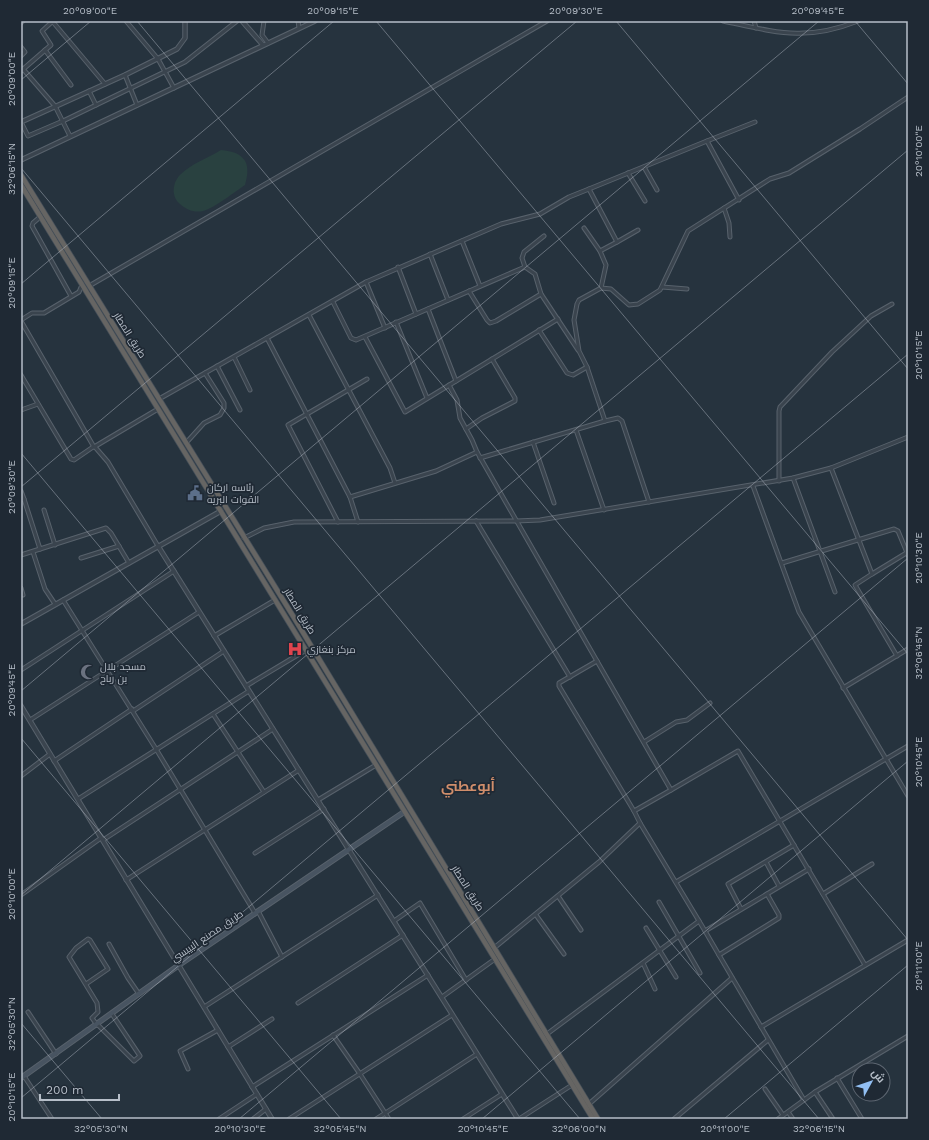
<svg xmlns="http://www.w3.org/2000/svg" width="929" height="1140" viewBox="0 0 929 1140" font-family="'Work Sans',Cairo,sans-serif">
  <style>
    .green { fill: #294140 }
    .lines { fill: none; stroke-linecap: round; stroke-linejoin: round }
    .minor-casing { stroke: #58626c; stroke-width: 5 }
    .tertiary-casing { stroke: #58626c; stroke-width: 5.5 }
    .secondary-casing { stroke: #58626c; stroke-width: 6 }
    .trunk-casing { stroke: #454f59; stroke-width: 6 }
    .minor { stroke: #3a444e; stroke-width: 3 }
    .tertiary { stroke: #3a444e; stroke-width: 3.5 }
    .secondary { stroke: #485461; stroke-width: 4 }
    .trunk { stroke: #666563; stroke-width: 4.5 }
    .ticks { fill: none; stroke: #b7bfc9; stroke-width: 1; stroke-opacity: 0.45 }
    .labels { text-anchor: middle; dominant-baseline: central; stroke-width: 3.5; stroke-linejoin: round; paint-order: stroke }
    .street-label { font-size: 10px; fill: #b7bfc9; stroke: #1f2934 }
    .poi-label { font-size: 10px; fill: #b7bfc9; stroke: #1f2934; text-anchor: start }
    .district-label { font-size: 14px; font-weight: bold; fill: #d08e6b; stroke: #1f2934 }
    .neatline { fill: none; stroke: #b7bfc9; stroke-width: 1.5 }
    .ticks-label { font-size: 10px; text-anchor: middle; fill: #b7bfc9 }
  </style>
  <rect width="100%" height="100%" fill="#26333e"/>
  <path class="green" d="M221,150C244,152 252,162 245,185C236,191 213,209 203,211C194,213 187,210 180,204C171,197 172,182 181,174C191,164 208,158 221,150Z"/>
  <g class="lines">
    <g class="minor-casing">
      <g id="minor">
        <path d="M126,21L158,59L174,88"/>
        <path d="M264,21L262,35L268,43"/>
        <path d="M298,21L299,28"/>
        <path d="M723,21C776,32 805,42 858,21"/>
        <path d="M754,21L756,28"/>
        <path d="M53,22L105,84"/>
        <path d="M21,23L23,21"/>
        <path d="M21,47L25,52L21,56"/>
        <path d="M45,50L71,85"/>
        <path d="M23,69L55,106L70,136"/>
        <path d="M21,71L51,45L42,31L53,21"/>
        <path d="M125,75L137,105"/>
        <path d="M89,91L96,105"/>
        <path d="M21,122L28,136L63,121L185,62L237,21"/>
        <path d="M644,167L657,190"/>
        <path d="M628,173L645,201"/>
        <path d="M739,200L707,141L755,122"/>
        <path d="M724,208L729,223L730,237"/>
        <path d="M40,217L33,223L32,226L71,296"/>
        <path d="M584,228L600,251"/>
        <path d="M638,230L617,242L589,189L707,141"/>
        <path d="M544,236L524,252L522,258L525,267L535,274L541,294L578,350"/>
        <path d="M462,241L480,286"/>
        <path d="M430,254L448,300"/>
        <path d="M398,267L416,314"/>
        <path d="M366,282L385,328"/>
        <path d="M89,286L547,21"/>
        <path d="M662,287L687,289"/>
        <path d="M601,288L606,265L600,251L617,242"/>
        <path d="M469,291L487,320L490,323L496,321L541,294"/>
        <path d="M333,302L351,338L356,340L525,267"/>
        <path d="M428,309L456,381"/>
        <path d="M309,315L390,468L395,483"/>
        <path d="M21,320L32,313H44L79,292L82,285"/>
        <path d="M21,321L94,447L158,409"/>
        <path d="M396,322L427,398"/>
        <path d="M539,330L567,373L573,375L587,367"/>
        <path d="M365,337L405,412L558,319"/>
        <path d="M267,338L350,497L358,522"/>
        <path d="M234,357L250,390"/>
        <path d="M217,366L240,410"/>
        <path d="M21,375L71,459L74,460L93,447"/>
        <path d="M449,385L457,400L460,418L472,440L477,452"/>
        <path d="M159,399L366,282L501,224L540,214L569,197L589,189"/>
        <path d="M21,410L38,404"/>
        <path d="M605,421L618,418L622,421L649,502"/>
        <path d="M466,429L482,418L515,401V398L492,359"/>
        <path d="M576,430L604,510"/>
        <path d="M533,442L554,503"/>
        <path d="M186,443L204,423L220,415L224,408V403L205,373"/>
        <path d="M95,447L108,462L158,546"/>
        <path d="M480,458L605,421L587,367L579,351L574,320L577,304L579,300L601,288L611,289L629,305L638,304L660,290L688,231L770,179L789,173L860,129L908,97"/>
        <path d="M831,468L872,574L908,552"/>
        <path d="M793,478L835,592"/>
        <path d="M779,481V411L780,407L832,352L871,316L892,304"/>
        <path d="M753,486L799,612L908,796"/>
        <path d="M21,491L24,499L21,500"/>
        <path d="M350,497L436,471L477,452L671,790L738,751L865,965"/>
        <path d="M24,499L40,549L106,528L111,533L129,563"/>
        <path d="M44,510L55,545"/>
        <path d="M476,521L570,677"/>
        <path d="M338,522L288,425L367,379"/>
        <path d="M244,538L264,528L294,522L516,521L540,520L793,478L831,468L908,437"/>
        <path d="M33,552L45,589L55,604"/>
        <path d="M21,555L40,549"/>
        <path d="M81,558L119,546"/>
        <path d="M782,563L894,529L898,531L908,555"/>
        <path d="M872,574L855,585L897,656"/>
        <path d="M21,588L23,595"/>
        <path d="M63,600L156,749L255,913"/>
        <path d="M214,636L275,600"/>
        <path d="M597,661L559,683V686L634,811L671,790"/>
        <path d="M21,670L174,571"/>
        <path d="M246,686L306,650"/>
        <path d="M843,688L908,649"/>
        <path d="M133,711L224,651"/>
        <path d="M213,714L264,792"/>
        <path d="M30,720L199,612"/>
        <path d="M644,742L676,722L687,720L710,703"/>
        <path d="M54,761L132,709"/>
        <path d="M21,776L50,754"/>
        <path d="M78,799L249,691"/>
        <path d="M318,800L376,765"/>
        <path d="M640,823L699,921"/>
        <path d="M103,840L273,729"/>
        <path d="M255,853L324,809"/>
        <path d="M766,862L779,886"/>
        <path d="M126,880L299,770"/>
        <path d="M676,882L908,746"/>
        <path d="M823,894L872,864"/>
        <path d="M21,895L101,838"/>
        <path d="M558,896L581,930"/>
        <path d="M659,902L700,973"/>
        <path d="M741,909L728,884L794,845"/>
        <path d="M258,911L282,957"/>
        <path d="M536,915L564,954"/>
        <path d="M394,921L420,903L466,980"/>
        <path d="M646,928L676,977"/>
        <path d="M705,931L719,955L779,918V915L767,894"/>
        <path d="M109,944L128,978L139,994"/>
        <path d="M494,948L599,862L640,823L634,811"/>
        <path d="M719,955L804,1100"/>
        <path d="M643,963L655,989"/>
        <path d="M86,984L108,969L90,940L88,939L76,948L69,957L97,1003L98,1012L92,1018L97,1025"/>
        <path d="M442,997L495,959"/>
        <path d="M298,1003L403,935"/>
        <path d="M204,1007L378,895"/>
        <path d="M28,1012L56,1054"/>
        <path d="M97,1024L134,1061L140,1056L112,1014"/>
        <path d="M761,1027L908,940"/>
        <path d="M547,1034L699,921L705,931L809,869"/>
        <path d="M333,1035L360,1074L389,1119"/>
        <path d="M228,1047L272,1019"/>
        <path d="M188,1069L180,1051L218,1030"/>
        <path d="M24,1076L52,1119"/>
        <path d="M837,1078L862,1119"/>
        <path d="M252,1087L428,975"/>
        <path d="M765,1089L783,1115"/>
        <path d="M815,1092L833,1119"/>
        <path d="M589,1104L732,978"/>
        <path d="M788,1112L793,1119"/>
        <path d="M219,1119L257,1094"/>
        <path d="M253,1119L266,1109"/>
        <path d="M289,1119L452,1015"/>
        <path d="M376,1119L477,1054"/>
        <path d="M463,1119L502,1094"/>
        <path d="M519,1119L572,1085"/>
        <path d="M674,1119L768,1040"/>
        <path d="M778,1119L815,1092L908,1036"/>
      </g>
    </g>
    <g class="tertiary-casing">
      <g id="tertiary">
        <path d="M242,21L263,45"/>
        <path d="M21,122L125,75L177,49L185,38V21"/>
        <path d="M21,160L315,21"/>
        <path d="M158,546L518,1119"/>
        <path d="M21,624L221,511"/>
        <path d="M21,706L272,1119"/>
      </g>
    </g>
    <g class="secondary-casing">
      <path id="secondary" d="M21,1078L179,965L404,812"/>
    </g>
    <g class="trunk-casing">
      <g id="trunk">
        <path d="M21,175L293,616L598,1119"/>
        <path d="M21,185L593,1119"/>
      </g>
    </g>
    <use href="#minor" class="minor"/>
    <use href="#tertiary" class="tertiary"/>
    <use href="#secondary" class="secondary"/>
    <use href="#trunk" class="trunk"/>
  </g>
  <path class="ticks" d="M137,21L908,940M376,21L908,654M616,21L908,369M855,21L908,84M21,80L91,21M21,168L819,1119M21,284L334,21M21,453L580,1119M21,487L577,21M21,691L819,21M21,738L341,1119M21,895L908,150M21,1023L102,1119M21,1098L908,354M239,1119L908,558M482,1119L908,761M724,1119L908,965"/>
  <defs>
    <g id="civic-bare" transform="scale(1.2)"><path d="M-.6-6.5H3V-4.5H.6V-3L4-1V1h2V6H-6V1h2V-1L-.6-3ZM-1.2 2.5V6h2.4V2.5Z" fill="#5c6f8a" stroke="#1f2934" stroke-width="2.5" paint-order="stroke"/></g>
    <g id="hospital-bare" transform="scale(1.2)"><path d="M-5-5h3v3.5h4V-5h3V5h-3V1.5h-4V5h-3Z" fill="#e0444e" stroke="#1f2934" stroke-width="2.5" paint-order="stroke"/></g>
    <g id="mosque-bare" transform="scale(1.2)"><path d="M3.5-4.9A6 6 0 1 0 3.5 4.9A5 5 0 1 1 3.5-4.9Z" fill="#6b7280" stroke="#1f2934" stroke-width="2.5" paint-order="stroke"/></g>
  </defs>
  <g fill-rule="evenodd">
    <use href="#civic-bare" x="195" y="493"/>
    <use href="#hospital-bare" x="295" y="649"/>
    <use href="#mosque-bare" x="88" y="672"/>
  </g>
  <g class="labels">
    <g class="street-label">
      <text transform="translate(130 335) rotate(58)">طريق المطار</text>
      <text transform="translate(300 611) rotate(59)">طريق المطار</text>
      <text transform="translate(468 888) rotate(58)">طريق المطار</text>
      <text transform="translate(207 936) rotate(-34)">طريق مصنع البيبسي</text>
    </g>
    <g class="poi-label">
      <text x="207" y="487">رئاسه اركان<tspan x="207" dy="12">القوات البريه</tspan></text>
      <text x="307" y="649">مركز بنغازي</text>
      <text x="100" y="666">مسجد بلال<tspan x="100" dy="12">بن رباح</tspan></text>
    </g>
    <g class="district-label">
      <text x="468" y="786">أبوعطني</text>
    </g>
  </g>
  <rect width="929" height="1140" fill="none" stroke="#1f2934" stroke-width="44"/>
  <g transform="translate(871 1082) rotate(50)"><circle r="19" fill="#1f2934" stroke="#5c6570"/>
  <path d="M0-3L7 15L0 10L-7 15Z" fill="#92bff3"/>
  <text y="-6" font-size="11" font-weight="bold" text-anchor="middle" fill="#b7bfc9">ش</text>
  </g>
  <path d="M40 1094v6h79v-6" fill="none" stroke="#b7bfc9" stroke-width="2"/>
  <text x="46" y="1094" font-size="12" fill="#b7bfc9" stroke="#1f2934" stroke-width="3" paint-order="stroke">200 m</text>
  <rect x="22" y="22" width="885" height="1096" class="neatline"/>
  <g class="ticks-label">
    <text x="90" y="14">20°09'00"E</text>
    <text x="333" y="14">20°09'15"E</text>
    <text x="576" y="14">20°09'30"E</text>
    <text x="818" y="14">20°09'45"E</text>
    <text transform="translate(11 79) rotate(-90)" y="4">20°09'00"E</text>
    <text transform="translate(918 151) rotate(-90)" y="4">20°10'00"E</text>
    <text transform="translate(11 169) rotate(-90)" y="4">32°06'15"N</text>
    <text transform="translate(11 283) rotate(-90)" y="4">20°09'15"E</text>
    <text transform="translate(918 355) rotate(-90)" y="4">20°10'15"E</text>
    <text transform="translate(11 487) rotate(-90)" y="4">20°09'30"E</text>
    <text transform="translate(918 558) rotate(-90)" y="4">20°10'30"E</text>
    <text transform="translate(918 653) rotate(-90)" y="4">32°06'45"N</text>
    <text transform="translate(11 690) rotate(-90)" y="4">20°09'45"E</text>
    <text transform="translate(918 762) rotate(-90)" y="4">20°10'45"E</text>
    <text transform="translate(11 894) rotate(-90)" y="4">20°10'00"E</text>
    <text transform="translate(918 966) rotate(-90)" y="4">20°11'00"E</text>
    <text transform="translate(11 1024) rotate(-90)" y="4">32°05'30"N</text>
    <text transform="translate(11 1097) rotate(-90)" y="4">20°10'15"E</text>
    <text x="101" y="1132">32°05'30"N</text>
    <text x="240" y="1132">20°10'30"E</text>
    <text x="340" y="1132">32°05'45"N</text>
    <text x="483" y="1132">20°10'45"E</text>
    <text x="579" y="1132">32°06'00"N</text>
    <text x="725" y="1132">20°11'00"E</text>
    <text x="819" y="1132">32°06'15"N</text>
  </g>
</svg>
